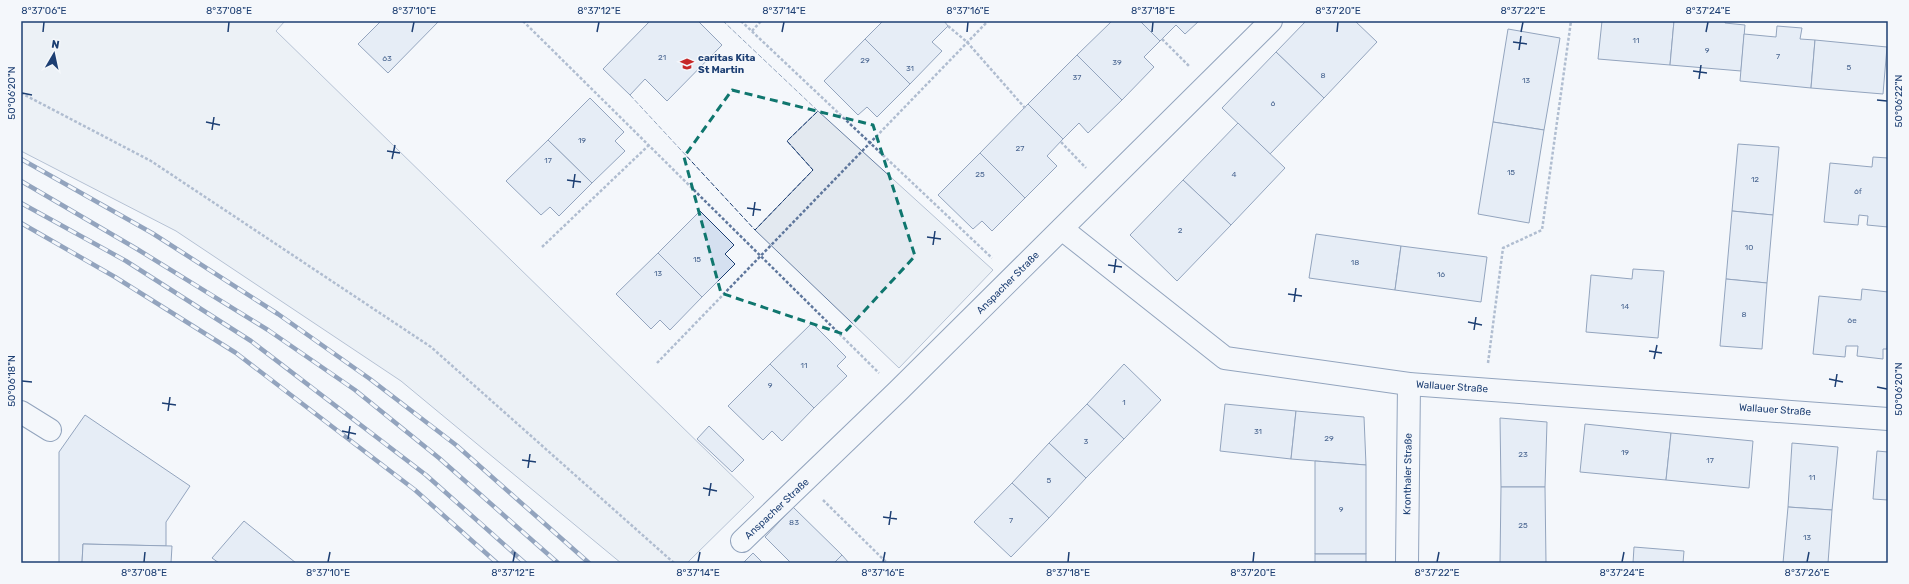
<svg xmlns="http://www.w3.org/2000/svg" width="1909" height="584" viewBox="0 0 1909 584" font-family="Rubik,sans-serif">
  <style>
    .green { fill: #e3e9f0; stroke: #687fa3 }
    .building { fill: #d5e0f0; stroke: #1d3f73 }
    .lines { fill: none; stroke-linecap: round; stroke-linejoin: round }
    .minor-casing { stroke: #1d3f73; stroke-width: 24 }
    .path { stroke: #5e769c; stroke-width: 2.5; stroke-dasharray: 3 2; stroke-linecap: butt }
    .minor { stroke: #f4f7fb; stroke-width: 22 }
    .rail-casing { stroke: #1d3f73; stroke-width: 4.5 }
    .rail { stroke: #f4f7fb; stroke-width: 3; stroke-dasharray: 9; stroke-linecap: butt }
    .fence { stroke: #1d3f73; stroke-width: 1; stroke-dasharray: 5 2; stroke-linecap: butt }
    .marked { fill: none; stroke: #0f766e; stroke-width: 3; stroke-dasharray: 8 5; stroke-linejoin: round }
    .ticks { fill: none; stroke: #1d3f73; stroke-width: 1.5 }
    .labels { text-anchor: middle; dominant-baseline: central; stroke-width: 3; stroke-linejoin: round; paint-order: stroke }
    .number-label { font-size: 8px; fill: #4b6792 }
    .poi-label { font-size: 10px; font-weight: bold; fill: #1d3f73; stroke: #f4f7fb; text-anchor: start }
    .street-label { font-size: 10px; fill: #1d3f73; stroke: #f4f7fb }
    .neatline { fill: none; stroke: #1d3f73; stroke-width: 1.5 }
    .ticks-label { font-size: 10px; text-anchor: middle; fill: #1d3f73 }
  </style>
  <rect width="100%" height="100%" fill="#f4f7fb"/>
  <g class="green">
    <path d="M21,21H285L276,31L754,497L687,563H621L401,381L176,231L21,151Z"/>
    <path d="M818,111L993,270L899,368L755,230L813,170L787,141Z"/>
  </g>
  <g class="building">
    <path d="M381,21H439L388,73L358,44Z"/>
    <path d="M650,21H698L722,45L667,101L645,79L630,95L603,69Z"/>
    <path d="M883,21H944L948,26L932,42L942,51L910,84L865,39Z"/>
    <path d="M1112,21H1140L1160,41L1144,57L1154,67L1122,100L1077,55Z"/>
    <path d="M1140,21H1199L1185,34L1176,25L1160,41Z"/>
    <path d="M1306,21H1355L1377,42L1324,98L1276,52Z"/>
    <path d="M1602,21H1674L1670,65L1598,59Z"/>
    <path d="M1674,21H1725V23L1745,25L1741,71L1670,65Z"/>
    <path d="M1777,26L1802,28L1800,39L1815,40L1811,88L1740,81L1744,34L1776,37Z"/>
    <path d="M1508,29L1560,38L1544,130L1493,122Z"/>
    <path d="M865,39L910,84L877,117L867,107L858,115L824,81Z"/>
    <path d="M1815,40L1887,47L1883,94L1811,88Z"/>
    <path d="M1276,52L1324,98L1270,154L1222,108Z"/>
    <path d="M1077,55L1122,100L1088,133L1079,123L1063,139L1028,104Z"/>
    <path d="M590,98L624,132L615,141L625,151L592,183L548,140Z"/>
    <path d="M1028,104L1063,139L1047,156L1057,166L1025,198L980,153Z"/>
    <path d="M1493,122L1544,130L1529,223L1478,214Z"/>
    <path d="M1238,123L1285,168L1231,225L1183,180Z"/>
    <path d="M548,140L592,183L559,216L550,207L541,215L506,181Z"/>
    <path d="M1738,144L1779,147L1773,215L1732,211Z"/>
    <path d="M980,153L1025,198L992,231L982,221L973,229L938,195Z"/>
    <path d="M1873,157L1888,158V227L1867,225L1868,216L1859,215L1858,225L1824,222L1830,163L1872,167Z"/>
    <path d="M1183,180L1231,225L1177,281L1130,235Z"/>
    <path d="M700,211L734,245L725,254L735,264L702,297L658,253Z"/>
    <path d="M1732,211L1773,215L1767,283L1726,279Z"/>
    <path d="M1316,234L1401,246L1395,290L1309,278Z"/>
    <path d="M1401,246L1487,257L1481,302L1395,290Z"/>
    <path d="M658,253L702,297L670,330L660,320L651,329L616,294Z"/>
    <path d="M1633,269L1664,271L1658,338L1586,332L1591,275L1632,279Z"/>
    <path d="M1726,279L1767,283L1762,349L1720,346Z"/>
    <path d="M1862,289L1888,292V340L1887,349H1883V359L1857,356L1858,346H1846L1845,357L1813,354L1819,296L1861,300Z"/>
    <path d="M812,323L846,357L837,366L847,376L814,408L770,364Z"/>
    <path d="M770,364L814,408L782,441L772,431L763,440L728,406Z"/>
    <path d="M1124,364L1161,400L1124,439L1087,404Z"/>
    <path d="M1087,404L1124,439L1086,478L1049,443Z"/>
    <path d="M1225,404L1296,411L1291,459L1220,451Z"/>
    <path d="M1296,411L1364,417L1366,465L1291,459Z"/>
    <path d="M85,415L190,486L166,522V546L83,544L82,563H59V452Z"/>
    <path d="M1500,418L1547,422L1545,487H1501Z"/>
    <path d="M1585,424L1671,433L1666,480L1580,472Z"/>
    <path d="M709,426L744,460L732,472L697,439Z"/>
    <path d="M1671,433L1753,441L1749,488L1666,480Z"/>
    <path d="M1049,443L1086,478L1049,518L1012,483Z"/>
    <path d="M1792,443L1838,447L1832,510L1788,507Z"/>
    <path d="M1877,451L1888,452V500L1873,499Z"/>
    <path d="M1315,461L1366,465V554H1315Z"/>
    <path d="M1012,483L1049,518L1011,557L974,522Z"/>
    <path d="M1501,487H1545L1546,563H1500Z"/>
    <path d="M793,507L842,555L834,563H791L765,537Z"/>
    <path d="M1788,507L1832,510L1828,563H1783Z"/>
    <path d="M244,521L296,563H219L212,558Z"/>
    <path d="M83,544L172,546L171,563H82Z"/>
    <path d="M1634,547L1684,551L1683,563H1633Z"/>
    <path d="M753,553L763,563H743Z"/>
    <rect x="1315" y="554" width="51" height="9"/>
    <path d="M842,555L849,563H834Z"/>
  </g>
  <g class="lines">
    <g class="minor-casing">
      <g id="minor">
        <path d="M1062,229L1225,358L1409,384L1888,419"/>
        <path d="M21,412L50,430"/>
        <path d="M742,541L898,391L1271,21"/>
        <path d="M1407,563L1409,384"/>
      </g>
    </g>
    <g class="path">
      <path d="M523,21L879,373"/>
      <path d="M741,21L992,258"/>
      <path d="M948,26L967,42L1025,108"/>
      <path d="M752,31L761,21"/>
      <path d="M1162,39L1189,66"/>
      <path d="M21,93L151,161L431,347L674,563"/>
      <path d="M1061,142L1086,168"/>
      <path d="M542,247L649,145"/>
      <path d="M657,363L988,21"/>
      <path d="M1488,363L1503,248L1542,230L1571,21"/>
      <path d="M823,500L887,563"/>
    </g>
    <use href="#minor" class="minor"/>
    <g class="rail-casing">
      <g id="rail">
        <path d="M21,159L152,233L278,314L370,379L456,445L589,563"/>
        <path d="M21,181L137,249L268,330L355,390L439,458L558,563"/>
        <path d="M21,203L126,261L251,341L426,475L525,563"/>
        <path d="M21,223L115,277L236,353L415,490L497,563"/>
      </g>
    </g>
    <use href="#rail" class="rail"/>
    <path class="fence" d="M630,95L755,230L813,170L787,141L818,111L723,21"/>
  </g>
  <path d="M0 0H1909V584H0ZM732,90L873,125L915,256L843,334L721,293L684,157Z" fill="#f4f7fb" fill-opacity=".55" fill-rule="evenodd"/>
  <path class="marked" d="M732,90L873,125L915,256L843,334L721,293L684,157Z"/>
  <path class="ticks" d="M43,32L44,22M228,32L229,22M412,32L414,22M597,32L599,22M782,32L784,22M967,32L968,22M1152,32L1153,22M1337,32L1338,22M1521,32L1523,22M1706,32L1708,22M1513,42L1527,44M1519,50L1521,36M1693,71L1707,73M1699,79L1701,65M22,93L32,95M1877,100L1887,101M206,122L220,125M212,130L214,117M387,151L400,153M392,159L395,145M567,180L581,182M573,188L575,174M747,208L761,210M753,216L755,202M927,237L941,239M933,245L935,231M1108,265L1122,267M1114,273L1116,259M1288,294L1302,296M1294,302L1296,288M1468,322L1482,325M1474,330L1476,317M1649,351L1662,353M1654,359L1657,345M1829,379L1843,382M22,381L32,382M1835,387L1837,374M1877,387L1887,389M162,403L176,405M168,411L170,397M342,431L356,434M348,439L350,426M522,460L536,462M528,468L530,454M703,488L717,491M709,496L711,483M883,517L897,519M889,525L891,511M144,562L145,552M328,562L330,552M513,562L515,552M698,562L700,552M883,562L885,552M1068,562L1069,552M1253,562L1254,552M1437,562L1439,552M1622,562L1624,552M1807,562L1809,552"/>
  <defs>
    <g id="school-bare" transform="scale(1.08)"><path d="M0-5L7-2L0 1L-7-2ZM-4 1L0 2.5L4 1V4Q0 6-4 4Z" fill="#c62828" stroke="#f4f7fb" stroke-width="2.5" paint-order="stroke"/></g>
  </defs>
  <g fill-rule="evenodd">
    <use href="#school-bare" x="687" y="64"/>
  </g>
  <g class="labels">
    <g class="number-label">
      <text x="1636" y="40">11</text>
      <text x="1707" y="50">9</text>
      <text x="1778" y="56">7</text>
      <text x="662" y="57">21</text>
      <text x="387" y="58">63</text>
      <text x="865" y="60">29</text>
      <text x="1117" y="62">39</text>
      <text x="1849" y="67">5</text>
      <text x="910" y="68">31</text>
      <text x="1323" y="75">8</text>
      <text x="1077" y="77">37</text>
      <text x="1526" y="80">13</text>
      <text x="1273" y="103">6</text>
      <text x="582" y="140">19</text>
      <text x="1020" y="148">27</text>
      <text x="548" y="160">17</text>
      <text x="1511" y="172">15</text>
      <text x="980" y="174">25</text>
      <text x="1234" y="174">4</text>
      <text x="1755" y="179">12</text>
      <text x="1858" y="191">6f</text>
      <text x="1180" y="230">2</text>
      <text x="1749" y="247">10</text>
      <text x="697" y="259">15</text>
      <text x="1355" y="262">18</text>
      <text x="658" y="273">13</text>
      <text x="1441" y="274">16</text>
      <text x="1625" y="306">14</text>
      <text x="1744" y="314">8</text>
      <text x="1852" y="320">6e</text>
      <text x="804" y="365">11</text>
      <text x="770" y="385">9</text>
      <text x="1124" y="402">1</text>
      <text x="1258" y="431">31</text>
      <text x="1329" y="438">29</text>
      <text x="1086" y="441">3</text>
      <text x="1625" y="452">19</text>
      <text x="1523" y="454">23</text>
      <text x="1710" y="460">17</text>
      <text x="1812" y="477">11</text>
      <text x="1049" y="480">5</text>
      <text x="1341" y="509">9</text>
      <text x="1011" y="520">7</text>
      <text x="794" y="522">83</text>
      <text x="1523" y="525">25</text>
      <text x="1807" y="537">13</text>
    </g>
    <g class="poi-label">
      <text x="698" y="58">caritas Kita<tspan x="698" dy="12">St Martin</tspan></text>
    </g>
    <g class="street-label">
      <text transform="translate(1008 283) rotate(-45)">Anspacher Straße</text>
      <text transform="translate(1452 387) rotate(4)">Wallauer Straße</text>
      <text transform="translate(1775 410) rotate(4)">Wallauer Straße</text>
      <text transform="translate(1408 474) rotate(-89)">Kronthaler Straße</text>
      <text transform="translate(777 509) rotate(-43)">Anspacher Straße</text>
    </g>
  </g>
  <rect width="1909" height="584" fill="none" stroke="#f4f7fb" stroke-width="44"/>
  <g transform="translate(54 54) rotate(9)" stroke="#f4f7fb" stroke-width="3" paint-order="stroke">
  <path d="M0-3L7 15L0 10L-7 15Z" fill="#1d3f73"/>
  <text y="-6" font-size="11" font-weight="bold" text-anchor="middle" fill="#1d3f73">N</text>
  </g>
  <rect x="22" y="22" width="1865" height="540" class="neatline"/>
  <g class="ticks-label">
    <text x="44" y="14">8°37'06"E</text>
    <text x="229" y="14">8°37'08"E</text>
    <text x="414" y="14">8°37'10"E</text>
    <text x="599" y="14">8°37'12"E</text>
    <text x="784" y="14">8°37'14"E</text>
    <text x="968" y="14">8°37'16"E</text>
    <text x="1153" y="14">8°37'18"E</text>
    <text x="1338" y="14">8°37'20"E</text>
    <text x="1523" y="14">8°37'22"E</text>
    <text x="1708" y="14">8°37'24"E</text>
    <text transform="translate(11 93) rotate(-90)" y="4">50°06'20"N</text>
    <text transform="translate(1898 101) rotate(-90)" y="4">50°06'22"N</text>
    <text transform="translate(11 381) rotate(-90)" y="4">50°06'18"N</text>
    <text transform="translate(1898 389) rotate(-90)" y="4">50°06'20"N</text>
    <text x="144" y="576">8°37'08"E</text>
    <text x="328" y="576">8°37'10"E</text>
    <text x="513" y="576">8°37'12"E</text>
    <text x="698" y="576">8°37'14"E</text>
    <text x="883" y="576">8°37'16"E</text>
    <text x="1068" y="576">8°37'18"E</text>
    <text x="1253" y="576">8°37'20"E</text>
    <text x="1437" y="576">8°37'22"E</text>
    <text x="1622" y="576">8°37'24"E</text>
    <text x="1807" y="576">8°37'26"E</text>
  </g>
</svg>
